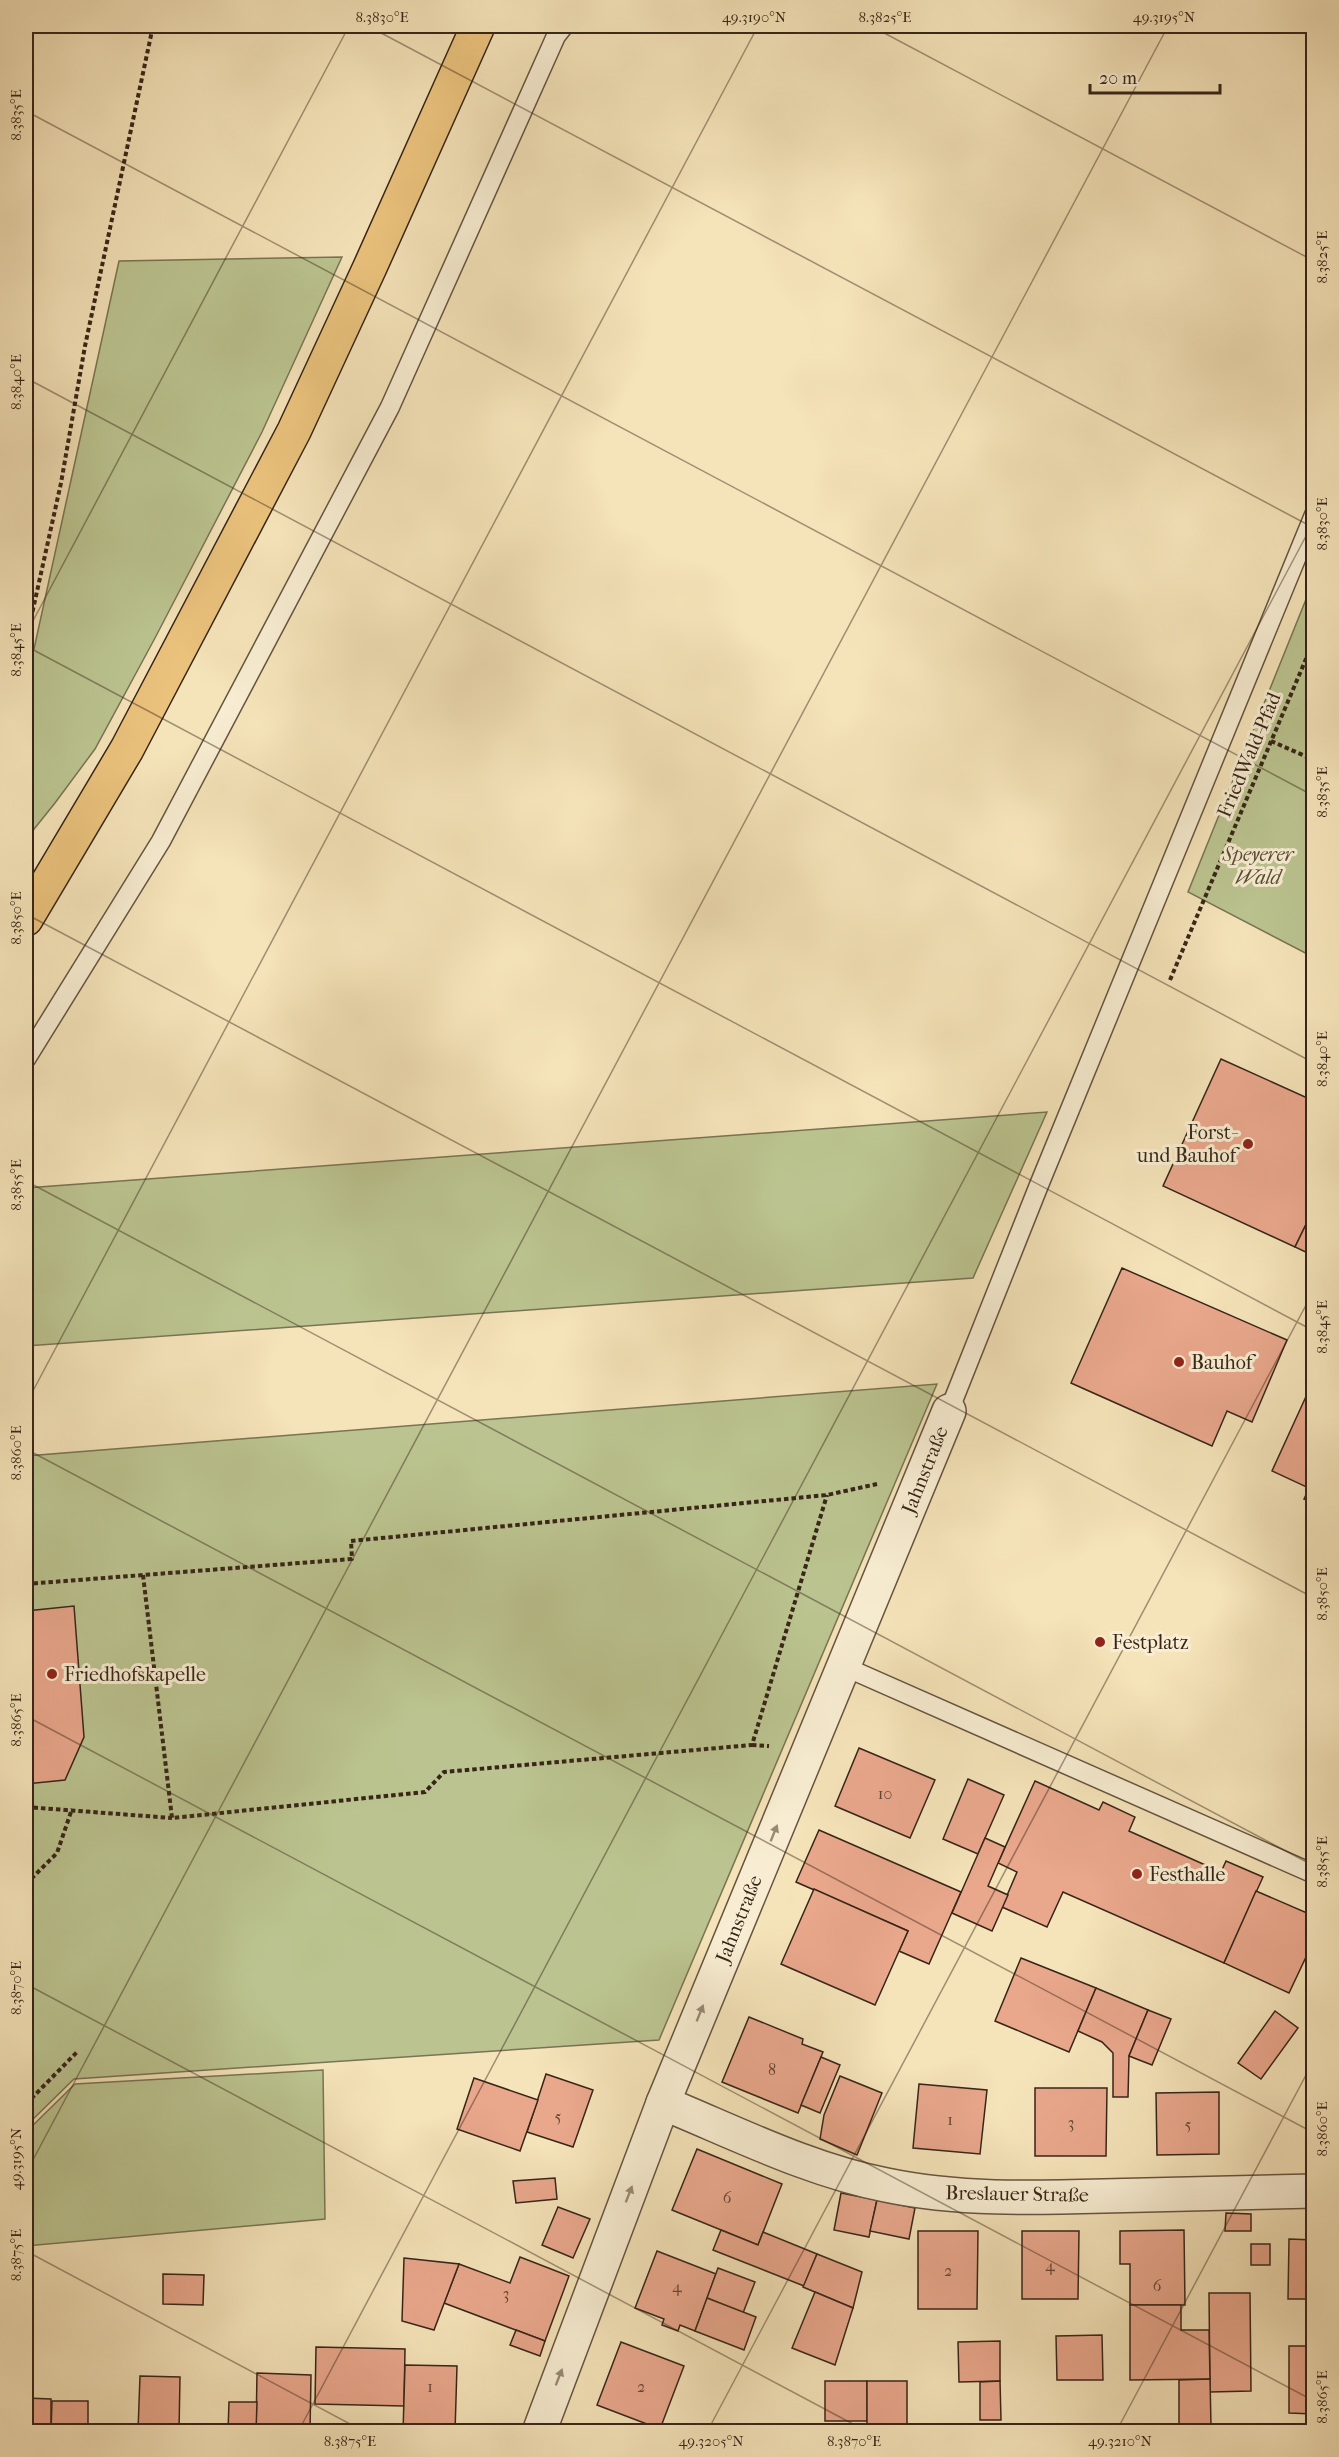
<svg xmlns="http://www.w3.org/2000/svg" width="1339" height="2457" viewBox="0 0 1339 2457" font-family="'IM FELL French Canon',serif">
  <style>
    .green { fill: #bbc490; stroke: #797454; stroke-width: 1.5 }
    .building { fill: #e9a78c; stroke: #372518; stroke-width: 1.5 }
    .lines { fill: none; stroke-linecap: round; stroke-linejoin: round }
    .lane-casing { stroke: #665440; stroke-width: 21 }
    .street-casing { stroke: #665440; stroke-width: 36 }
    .primary-casing { stroke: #372518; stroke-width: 36 }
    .path { stroke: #372518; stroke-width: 4; stroke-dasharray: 4.5 3; stroke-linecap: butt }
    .lane { stroke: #f8edd2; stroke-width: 18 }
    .street { stroke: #f8edd2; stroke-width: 33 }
    .primary { stroke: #eac27c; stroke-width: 33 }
    .oneway { fill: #988975 }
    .ticks { fill: none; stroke: #372518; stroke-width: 1.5; stroke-opacity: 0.45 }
    .poi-dot { fill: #8f2418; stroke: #f8edd2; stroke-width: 2 }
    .labels { text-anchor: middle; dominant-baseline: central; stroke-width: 6; stroke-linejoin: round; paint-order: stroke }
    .number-label { font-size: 16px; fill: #644635 }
    .street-label { font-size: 20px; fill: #372518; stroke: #f8edd2 }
    .park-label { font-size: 20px; font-style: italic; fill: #584d36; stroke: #f8edd2 }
    .poi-label { font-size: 20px; fill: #372518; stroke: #f8edd2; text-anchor: start }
    .neatline { fill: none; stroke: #372518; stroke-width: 2 }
    .ticks-label { font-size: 15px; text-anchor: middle; fill: #372518 }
  </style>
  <rect width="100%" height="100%" fill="#f5e3b9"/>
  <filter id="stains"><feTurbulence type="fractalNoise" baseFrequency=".00333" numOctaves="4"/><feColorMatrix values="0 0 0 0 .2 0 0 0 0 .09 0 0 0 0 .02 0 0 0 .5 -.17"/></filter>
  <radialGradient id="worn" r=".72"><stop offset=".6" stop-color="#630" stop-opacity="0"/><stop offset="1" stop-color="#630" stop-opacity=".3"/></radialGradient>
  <g class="green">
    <path d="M342,257L262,432L155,638L95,749L55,803L26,839V659L34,649L119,261Z"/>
    <path d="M1313,582V957L1188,892Z"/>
    <path d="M1047,1112L973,1278L26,1346V1188Z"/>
    <path d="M937,1384L659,2040L74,2079L26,2126V1456Z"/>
    <path d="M323,2070L325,2219L26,2246V2132L75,2084Z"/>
  </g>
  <g class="building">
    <path d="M1221,1059L1314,1101V1208L1295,1247L1163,1186Z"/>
    <path d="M1314,1208V1256L1295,1247Z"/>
    <path d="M1122,1268L1287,1340L1252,1422L1227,1411L1212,1446L1071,1383Z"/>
    <path d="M1314,1379V1503L1304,1499L1309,1488L1272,1471Z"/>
    <path d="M74,1606L84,1737L65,1780L26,1784V1611Z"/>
    <path d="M859,1748L935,1780L910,1838L835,1806Z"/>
    <path d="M968,1779L1004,1795L978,1854L943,1839Z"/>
    <path d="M1035,1781L1099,1810L1103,1802L1135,1817L1129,1831L1221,1872L1226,1861L1263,1877L1224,1963L1063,1892L1047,1927L1002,1907L1017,1872L998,1863Z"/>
    <path d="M819,1830L961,1892L929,1964L899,1951L908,1931L796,1882Z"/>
    <path d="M985,1838L1005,1847L988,1886L1008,1895L992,1931L952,1913Z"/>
    <path d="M814,1889L908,1931L875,2005L781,1964Z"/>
    <path d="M1256,1891L1314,1916V1940L1289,1993L1224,1963Z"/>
    <path d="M1021,1958L1096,1988L1069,2052L995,2021Z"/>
    <path d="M1096,1988L1148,2010L1129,2056L1128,2097H1113V2053L1102,2042L1078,2031Z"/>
    <path d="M1148,2010L1171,2019L1152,2065L1129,2056Z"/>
    <path d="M1275,2011L1298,2028L1261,2079L1238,2063Z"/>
    <path d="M749,2017L803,2039L802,2044L823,2052L798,2113L722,2082Z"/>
    <path d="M821,2057L840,2065L820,2113L801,2105Z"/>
    <path d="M546,2074L593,2090L573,2147L527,2132Z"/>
    <path d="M840,2076L882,2093L857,2155L820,2139L824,2115Z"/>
    <path d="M474,2078L538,2100L520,2151L457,2129Z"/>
    <path d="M919,2084L987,2090L980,2154L913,2148Z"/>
    <path d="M1035,2088H1107L1106,2156H1035Z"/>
    <path d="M1219,2092V2154L1157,2155L1156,2093Z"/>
    <path d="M697,2149L782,2184L758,2245L672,2210Z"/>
    <path d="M555,2178L557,2199L516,2203L513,2181Z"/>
    <path d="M841,2193L877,2200L869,2237L834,2230Z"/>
    <path d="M877,2200L915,2208L909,2239L870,2231Z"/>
    <path d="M558,2207L590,2219L573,2258L542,2245Z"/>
    <path d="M1226,2213L1251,2214V2231H1225Z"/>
    <path d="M721,2230L758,2245L763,2232L817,2254L804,2286L713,2250Z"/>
    <path d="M1184,2230L1185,2305H1130V2264H1120V2231Z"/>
    <path d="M918,2231H978L977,2309H918Z"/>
    <path d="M1022,2231H1079L1078,2299H1022Z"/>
    <path d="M1289,2239L1314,2240V2299H1288Z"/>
    <rect x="1251" y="2244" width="19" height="21"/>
    <path d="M657,2251L716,2274L695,2331L680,2325L678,2331L662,2325L664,2319L635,2308Z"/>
    <path d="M817,2254L862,2272L853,2308L803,2287Z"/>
    <path d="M520,2257L569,2276L545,2341L444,2303L459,2264L510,2283Z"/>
    <path d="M404,2258L459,2264L434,2330L402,2321Z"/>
    <path d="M718,2268L755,2282L743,2313L707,2298Z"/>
    <path d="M163,2274L204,2275L203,2305L163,2304Z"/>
    <path d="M815,2292L853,2308L835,2365L792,2348Z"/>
    <path d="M1209,2293H1250L1251,2391L1210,2392Z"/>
    <path d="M707,2298L756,2317L744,2350L695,2331Z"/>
    <path d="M1130,2305H1181V2330H1209L1210,2379L1130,2380Z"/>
    <path d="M516,2330L545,2341L540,2356L510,2345Z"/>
    <path d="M1102,2335L1103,2380H1057L1056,2336Z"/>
    <path d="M1000,2341V2381L959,2382L958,2342Z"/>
    <path d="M621,2342L684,2366L660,2429L597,2405Z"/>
    <path d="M1289,2346H1314V2414L1289,2413Z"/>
    <path d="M316,2347L405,2349L404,2406L315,2404Z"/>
    <path d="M405,2365L457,2366L455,2432H403Z"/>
    <path d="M257,2373L311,2375L310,2432L256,2431Z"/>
    <path d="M140,2376L180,2377L179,2431H138Z"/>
    <path d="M1210,2379L1211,2426H1179V2380Z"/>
    <rect x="825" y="2381" width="42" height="40"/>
    <rect x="867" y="2381" width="40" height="46"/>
    <path d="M1000,2381L1001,2420H980V2382Z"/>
    <path d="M26,2398L51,2399V2432H26Z"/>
    <path d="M52,2401H88V2432H51Z"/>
    <path d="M229,2402H257L256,2432H228Z"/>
    <path d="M709,2426L723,2432H707Z"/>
  </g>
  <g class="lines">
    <g class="lane-casing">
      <g id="lane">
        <path d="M26,1059L161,841L390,407L556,36L564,26"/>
        <path d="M949,1411L1039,1185L1314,515"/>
        <path d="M843,1666L1314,1874"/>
      </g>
    </g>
    <g class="street-casing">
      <g id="street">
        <path d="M663,2103C736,2133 809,2170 886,2185C958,2200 1031,2198 1104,2196C1174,2194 1244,2193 1314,2191"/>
        <path d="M539,2432L663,2103L949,1411"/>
      </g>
    </g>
    <g class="primary-casing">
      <path id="primary" d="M26,919L127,749L294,431L370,267L478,26"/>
    </g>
    <g class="path">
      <path d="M26,641L61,483L85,346L153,26"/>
      <path d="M1271,741L1314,760"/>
      <path d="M1170,980L1314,640"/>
      <path d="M143,1575L172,1818L425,1792L444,1772L752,1745L827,1495"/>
      <path d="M26,1584L352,1559L351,1541L827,1495L877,1484"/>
      <path d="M752,1745L769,1746"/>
      <path d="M26,1807L172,1818"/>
      <path d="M26,1884L57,1853L72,1809"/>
      <path d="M26,2104L78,2051"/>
    </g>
    <use href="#lane" class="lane"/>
    <use href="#street" class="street"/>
    <use href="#primary" class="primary"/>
  </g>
  <defs><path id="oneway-solid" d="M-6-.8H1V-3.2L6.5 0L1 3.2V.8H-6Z" transform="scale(1.5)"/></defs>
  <g class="oneway">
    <use href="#oneway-solid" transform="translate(774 1833) rotate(-68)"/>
    <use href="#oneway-solid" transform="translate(700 2013) rotate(-68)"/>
    <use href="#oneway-solid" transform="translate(629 2194) rotate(-69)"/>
    <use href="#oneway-solid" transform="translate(559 2377) rotate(-69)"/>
  </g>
  <path class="ticks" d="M368,26L1314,528M871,26L1314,261M26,111L1314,796M26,378L1314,1063M26,634L349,26M26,646L1314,1331M26,914L1314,1598M26,1181L1314,1866M26,1404L758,26M26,1449L1314,2133M26,1716L1314,2401M26,1984L868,2432M26,2173L1168,26M26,2251L365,2432M298,2432L1314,521M707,2432L1314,1290M1116,2432L1314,2060"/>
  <g class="poi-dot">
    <circle cx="1248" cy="1144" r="6"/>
    <circle cx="1179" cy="1362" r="6"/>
    <circle cx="1100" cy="1642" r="6"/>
    <circle cx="52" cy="1674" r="6"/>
    <circle cx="1137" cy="1874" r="6"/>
  </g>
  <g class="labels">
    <g class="number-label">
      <text x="885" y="1793">10</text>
      <text x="772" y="2069">8</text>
      <text x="558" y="2116">5</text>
      <text x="950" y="2119">1</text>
      <text x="1071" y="2122">3</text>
      <text x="1188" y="2124">5</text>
      <text x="727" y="2197">6</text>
      <text x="1050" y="2265">4</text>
      <text x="948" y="2270">2</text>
      <text x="1157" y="2285">6</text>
      <text x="677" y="2286">4</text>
      <text x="506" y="2293">3</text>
      <text x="430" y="2386">1</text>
      <text x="641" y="2386">2</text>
    </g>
    <g class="street-label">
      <text transform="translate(1249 755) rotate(-67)">FriedWald-Pfad</text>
      <text transform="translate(925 1470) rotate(-68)">Jahnstraße</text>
      <text transform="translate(739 1919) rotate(-68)">Jahnstraße</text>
      <text transform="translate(1017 2194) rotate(1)">Breslauer Straße</text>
    </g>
    <g class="park-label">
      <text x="1258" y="854">Speyerer<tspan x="1258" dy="23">Wald</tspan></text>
    </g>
    <g class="poi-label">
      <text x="1236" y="1132" text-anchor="end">Forst-<tspan x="1236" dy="23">und Bauhof</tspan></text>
      <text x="1191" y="1362">Bauhof</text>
      <text x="1112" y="1642">Festplatz</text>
      <text x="64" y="1674">Friedhofskapelle</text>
      <text x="1149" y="1874">Festhalle</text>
    </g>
  </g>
  <rect width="1339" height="2457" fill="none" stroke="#f5e3b9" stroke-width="66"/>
  <path d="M1090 84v9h130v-9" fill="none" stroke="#372518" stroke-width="3"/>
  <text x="1099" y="84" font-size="18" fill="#372518" stroke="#f8edd2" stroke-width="4.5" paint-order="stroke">20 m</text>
  <rect x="33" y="33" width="1273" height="2391" class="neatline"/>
  <g class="ticks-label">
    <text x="382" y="22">8.3830°E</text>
    <text x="754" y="22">49.3190°N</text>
    <text x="885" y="22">8.3825°E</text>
    <text x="1164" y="22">49.3195°N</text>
    <text transform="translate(16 115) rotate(-90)" y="5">8.3835°E</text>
    <text transform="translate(1322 257) rotate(-90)" y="5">8.3825°E</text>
    <text transform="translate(16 382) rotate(-90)" y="5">8.3840°E</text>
    <text transform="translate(1322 524) rotate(-90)" y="5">8.3830°E</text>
    <text transform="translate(16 650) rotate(-90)" y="5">8.3845°E</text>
    <text transform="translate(1322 792) rotate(-90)" y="5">8.3835°E</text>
    <text transform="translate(16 918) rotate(-90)" y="5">8.3850°E</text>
    <text transform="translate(1322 1059) rotate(-90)" y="5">8.3840°E</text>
    <text transform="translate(16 1185) rotate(-90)" y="5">8.3855°E</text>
    <text transform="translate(1322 1327) rotate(-90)" y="5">8.3845°E</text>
    <text transform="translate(16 1453) rotate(-90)" y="5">8.3860°E</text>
    <text transform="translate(1322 1594) rotate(-90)" y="5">8.3850°E</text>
    <text transform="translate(16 1720) rotate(-90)" y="5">8.3865°E</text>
    <text transform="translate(1322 1862) rotate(-90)" y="5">8.3855°E</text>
    <text transform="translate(16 1988) rotate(-90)" y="5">8.3870°E</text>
    <text transform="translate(1322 2129) rotate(-90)" y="5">8.3860°E</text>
    <text transform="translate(16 2159) rotate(-90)" y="5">49.3195°N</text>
    <text transform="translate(16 2255) rotate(-90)" y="5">8.3875°E</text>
    <text transform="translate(1322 2397) rotate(-90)" y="5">8.3865°E</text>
    <text x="350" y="2446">8.3875°E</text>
    <text x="711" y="2446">49.3205°N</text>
    <text x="854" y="2446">8.3870°E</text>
    <text x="1120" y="2446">49.3210°N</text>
  </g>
  <rect width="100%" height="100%" filter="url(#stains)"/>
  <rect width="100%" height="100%" fill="url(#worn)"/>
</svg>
